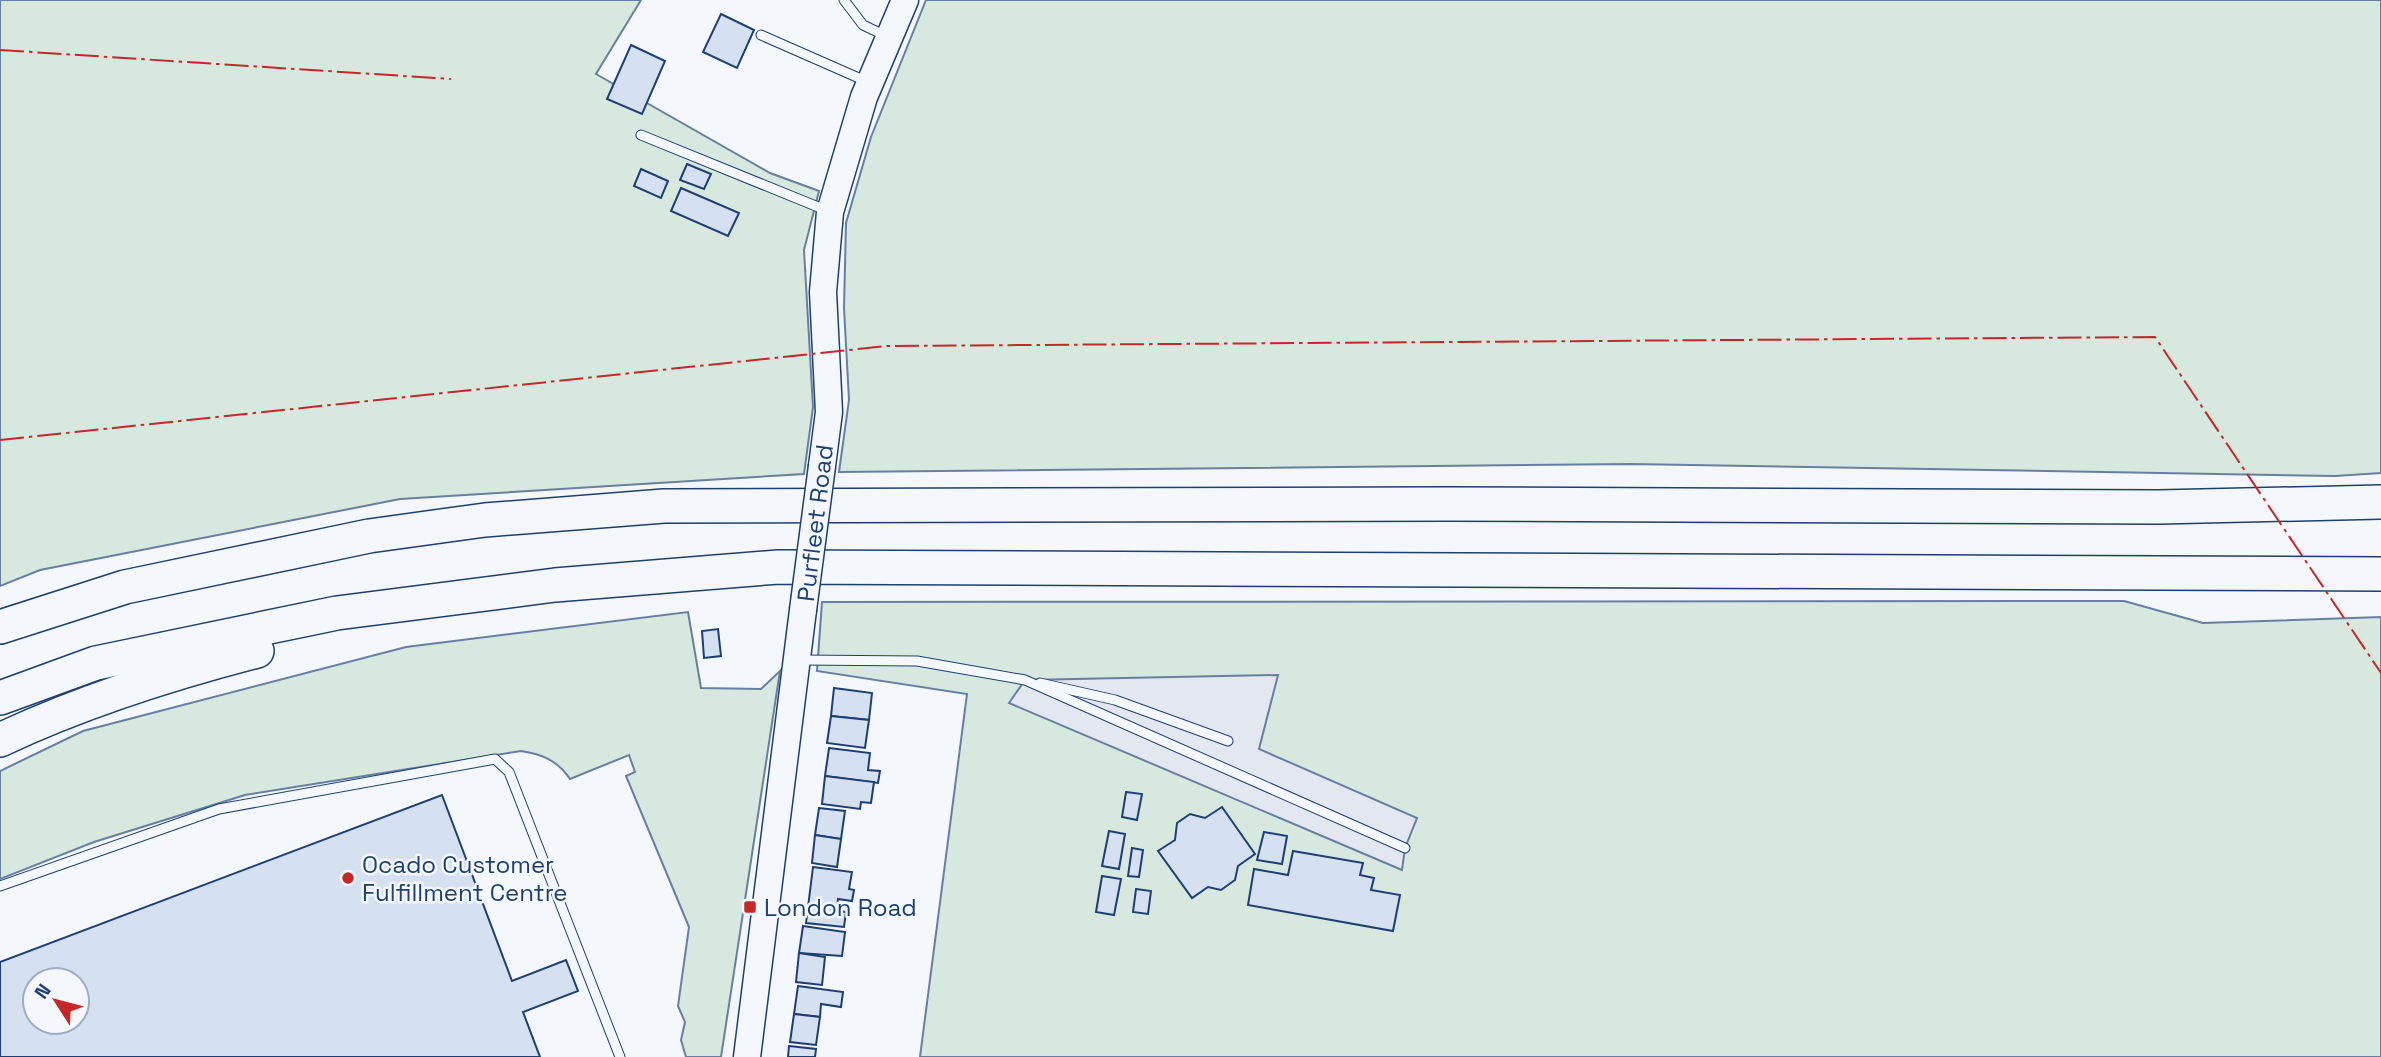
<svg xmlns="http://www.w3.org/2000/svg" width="2381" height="1057" viewBox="0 0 2381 1057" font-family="'Space Grotesk',sans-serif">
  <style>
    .green { fill: #d7e8df; stroke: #687fa3; stroke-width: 2 }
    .parking { fill: #e3e8f0; stroke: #687fa3; stroke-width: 2 }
    .building { fill: #d5e0f0; stroke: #1d3f73; stroke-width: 2; fill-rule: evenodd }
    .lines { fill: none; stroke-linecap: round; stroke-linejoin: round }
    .lane-casing { stroke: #1d3f73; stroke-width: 11 }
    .secondary-casing { stroke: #1d3f73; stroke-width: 29 }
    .highway-casing { stroke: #1d3f73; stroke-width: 36 }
    .lane { stroke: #f4f7fb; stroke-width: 9 }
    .secondary { stroke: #f4f7fb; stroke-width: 26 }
    .highway { stroke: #f4f7fb; stroke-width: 33 }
    .secondary-bridge-casing { stroke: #1d3f73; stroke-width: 29; stroke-linecap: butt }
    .secondary-bridge { stroke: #f4f7fb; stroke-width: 26 }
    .power { stroke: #c62828; stroke-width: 2; stroke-dasharray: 24 5 3.5 5; stroke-linecap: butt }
    .poi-dot { fill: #c62828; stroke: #f4f7fb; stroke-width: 2.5 }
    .labels { text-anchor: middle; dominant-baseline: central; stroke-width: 5; stroke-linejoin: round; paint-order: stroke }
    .street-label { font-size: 24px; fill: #1d3f73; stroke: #f4f7fb }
    .poi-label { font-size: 24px; fill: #1d3f73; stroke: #f4f7fb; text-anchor: start }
  </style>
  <rect width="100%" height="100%" fill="#f4f7fb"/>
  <g class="green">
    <path d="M0,0H641L596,74L770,173L819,191L804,250L813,407L804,474L400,499L40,570L0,586Z"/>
    <path d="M926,0H2381V473L2335,476L1631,464L839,472L849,400L844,308L846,223L871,137Z"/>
    <path d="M2124,601L2203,623L2381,617V1057H920L967,694L817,671L822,602Z"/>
    <path d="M688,612L701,688L761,689L780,671L721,1057H686L681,1040L685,1022L678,1006L689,927L626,776L635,772L629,755L570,779C558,761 542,754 521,751L245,795L94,842L0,879V771L83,731L406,647Z"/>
  </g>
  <path class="parking" d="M1278,675L1259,749L1417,818L1405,848L1402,870L1009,703L1025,680Z"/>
  <g class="building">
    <path d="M721,14L754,30L737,68L703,52Z"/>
    <path d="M631,45L665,61L642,114L607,99Z"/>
    <path d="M687,164L711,174L704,189L680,180Z"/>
    <path d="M641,169L668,181L661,198L634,186Z"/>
    <path d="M681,188L739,213L728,236L671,211Z"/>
    <path d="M718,629L721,656L704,658L702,631Z"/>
    <path d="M834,688L872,693L869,720L831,716Z"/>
    <path d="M831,716L869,720L865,748L827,743Z"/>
    <path d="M829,748L870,753L868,770L880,771L878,783L825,776Z"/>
    <path d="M825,776L874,782L871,803L861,802L860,809L822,804Z"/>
    <path d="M1126,792L1142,794L1137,820L1122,817Z"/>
    <path d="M442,795L512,981L566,960L578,991L523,1012L540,1057H0V962ZM35,980H77V1022H35Z"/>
    <path d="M1222,807L1255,854L1238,866L1235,880L1221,890L1208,887L1192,898L1158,851L1175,840L1177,823L1190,814L1205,818Z"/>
    <path d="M819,808L845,811L841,839L815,835Z"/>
    <path d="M1109,831L1125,834L1119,869L1102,866Z"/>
    <path d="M1264,832L1287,836L1282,864L1257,860Z"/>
    <path d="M815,835L841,839L837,867L812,863Z"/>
    <path d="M1132,848L1143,850L1139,877L1128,876Z"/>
    <path d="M1293,851L1363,863L1360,875L1374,878L1371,890L1400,895L1393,931L1248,905L1254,869L1288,875Z"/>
    <path d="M813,867L852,872L849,889L854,890L852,901L838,899L837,911L846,912L844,927L806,923Z"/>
    <path d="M1102,876L1121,879L1114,915L1096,912Z"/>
    <path d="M1136,889L1151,891L1148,914L1133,912Z"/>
    <path d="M803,926L845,932L842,956L799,953Z"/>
    <path d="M799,953L825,957L822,985L796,982Z"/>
    <path d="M798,986L843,992L841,1007L821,1004L820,1017L794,1014Z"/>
    <path d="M794,1014L820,1017L816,1045L790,1042Z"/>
    <path d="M789,1046L816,1049L815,1057H788Z"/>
  </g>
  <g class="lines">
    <g class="lane-casing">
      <g id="lane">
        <path d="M844,0L863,25L886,36"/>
        <path d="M761,35L868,82"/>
        <path d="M641,135L828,211"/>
        <path d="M800,660L917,661L1025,680L1405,848"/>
        <path d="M1040,683L1115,700L1228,741"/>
        <path d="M0,886L219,809L495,759L509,772L620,1057"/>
      </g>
    </g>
    <g class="secondary-casing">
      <g id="secondary">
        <path d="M822,466L829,412L823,292L830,212L864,97L905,0"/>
        <path d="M747,1057L803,610"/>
      </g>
    </g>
    <g class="highway-casing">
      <g id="highway">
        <path d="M0,627L125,587L369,536L485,520L664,506L1448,504L2159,507L2381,502"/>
        <path d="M0,698L96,663L337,613L555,585L778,567L2381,574"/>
        <path d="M0,740C83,701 168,674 257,651"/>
      </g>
    </g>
    <use href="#lane" class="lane"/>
    <use href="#secondary" class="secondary"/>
    <use href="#highway" class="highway"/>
    <g class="secondary-bridge-casing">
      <path id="secondary-bridge" d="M803,610L822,466"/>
    </g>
    <use href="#secondary-bridge" class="secondary-bridge"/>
    <g class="power">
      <path d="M0,50L451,79"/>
      <path d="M0,440L887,346L2155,337L2381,673"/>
    </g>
  </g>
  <g class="poi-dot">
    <circle cx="348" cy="878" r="7"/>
    <rect x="743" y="900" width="14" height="14" rx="3.5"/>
  </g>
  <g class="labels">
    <g class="street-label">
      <text transform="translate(815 523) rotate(-83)">Purfleet Road</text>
    </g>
    <g class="poi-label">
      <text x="362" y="864">Ocado Customer<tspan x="362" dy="28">Fulfillment Centre</tspan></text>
      <text x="764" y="907">London Road</text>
    </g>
  </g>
  <g transform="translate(56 1001) rotate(306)"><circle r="33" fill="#f4f7fb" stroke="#9eadc5" stroke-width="2"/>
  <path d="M0-5L12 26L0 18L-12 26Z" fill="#c62828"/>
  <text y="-10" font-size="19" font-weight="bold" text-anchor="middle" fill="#1d3f73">N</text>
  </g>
</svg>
